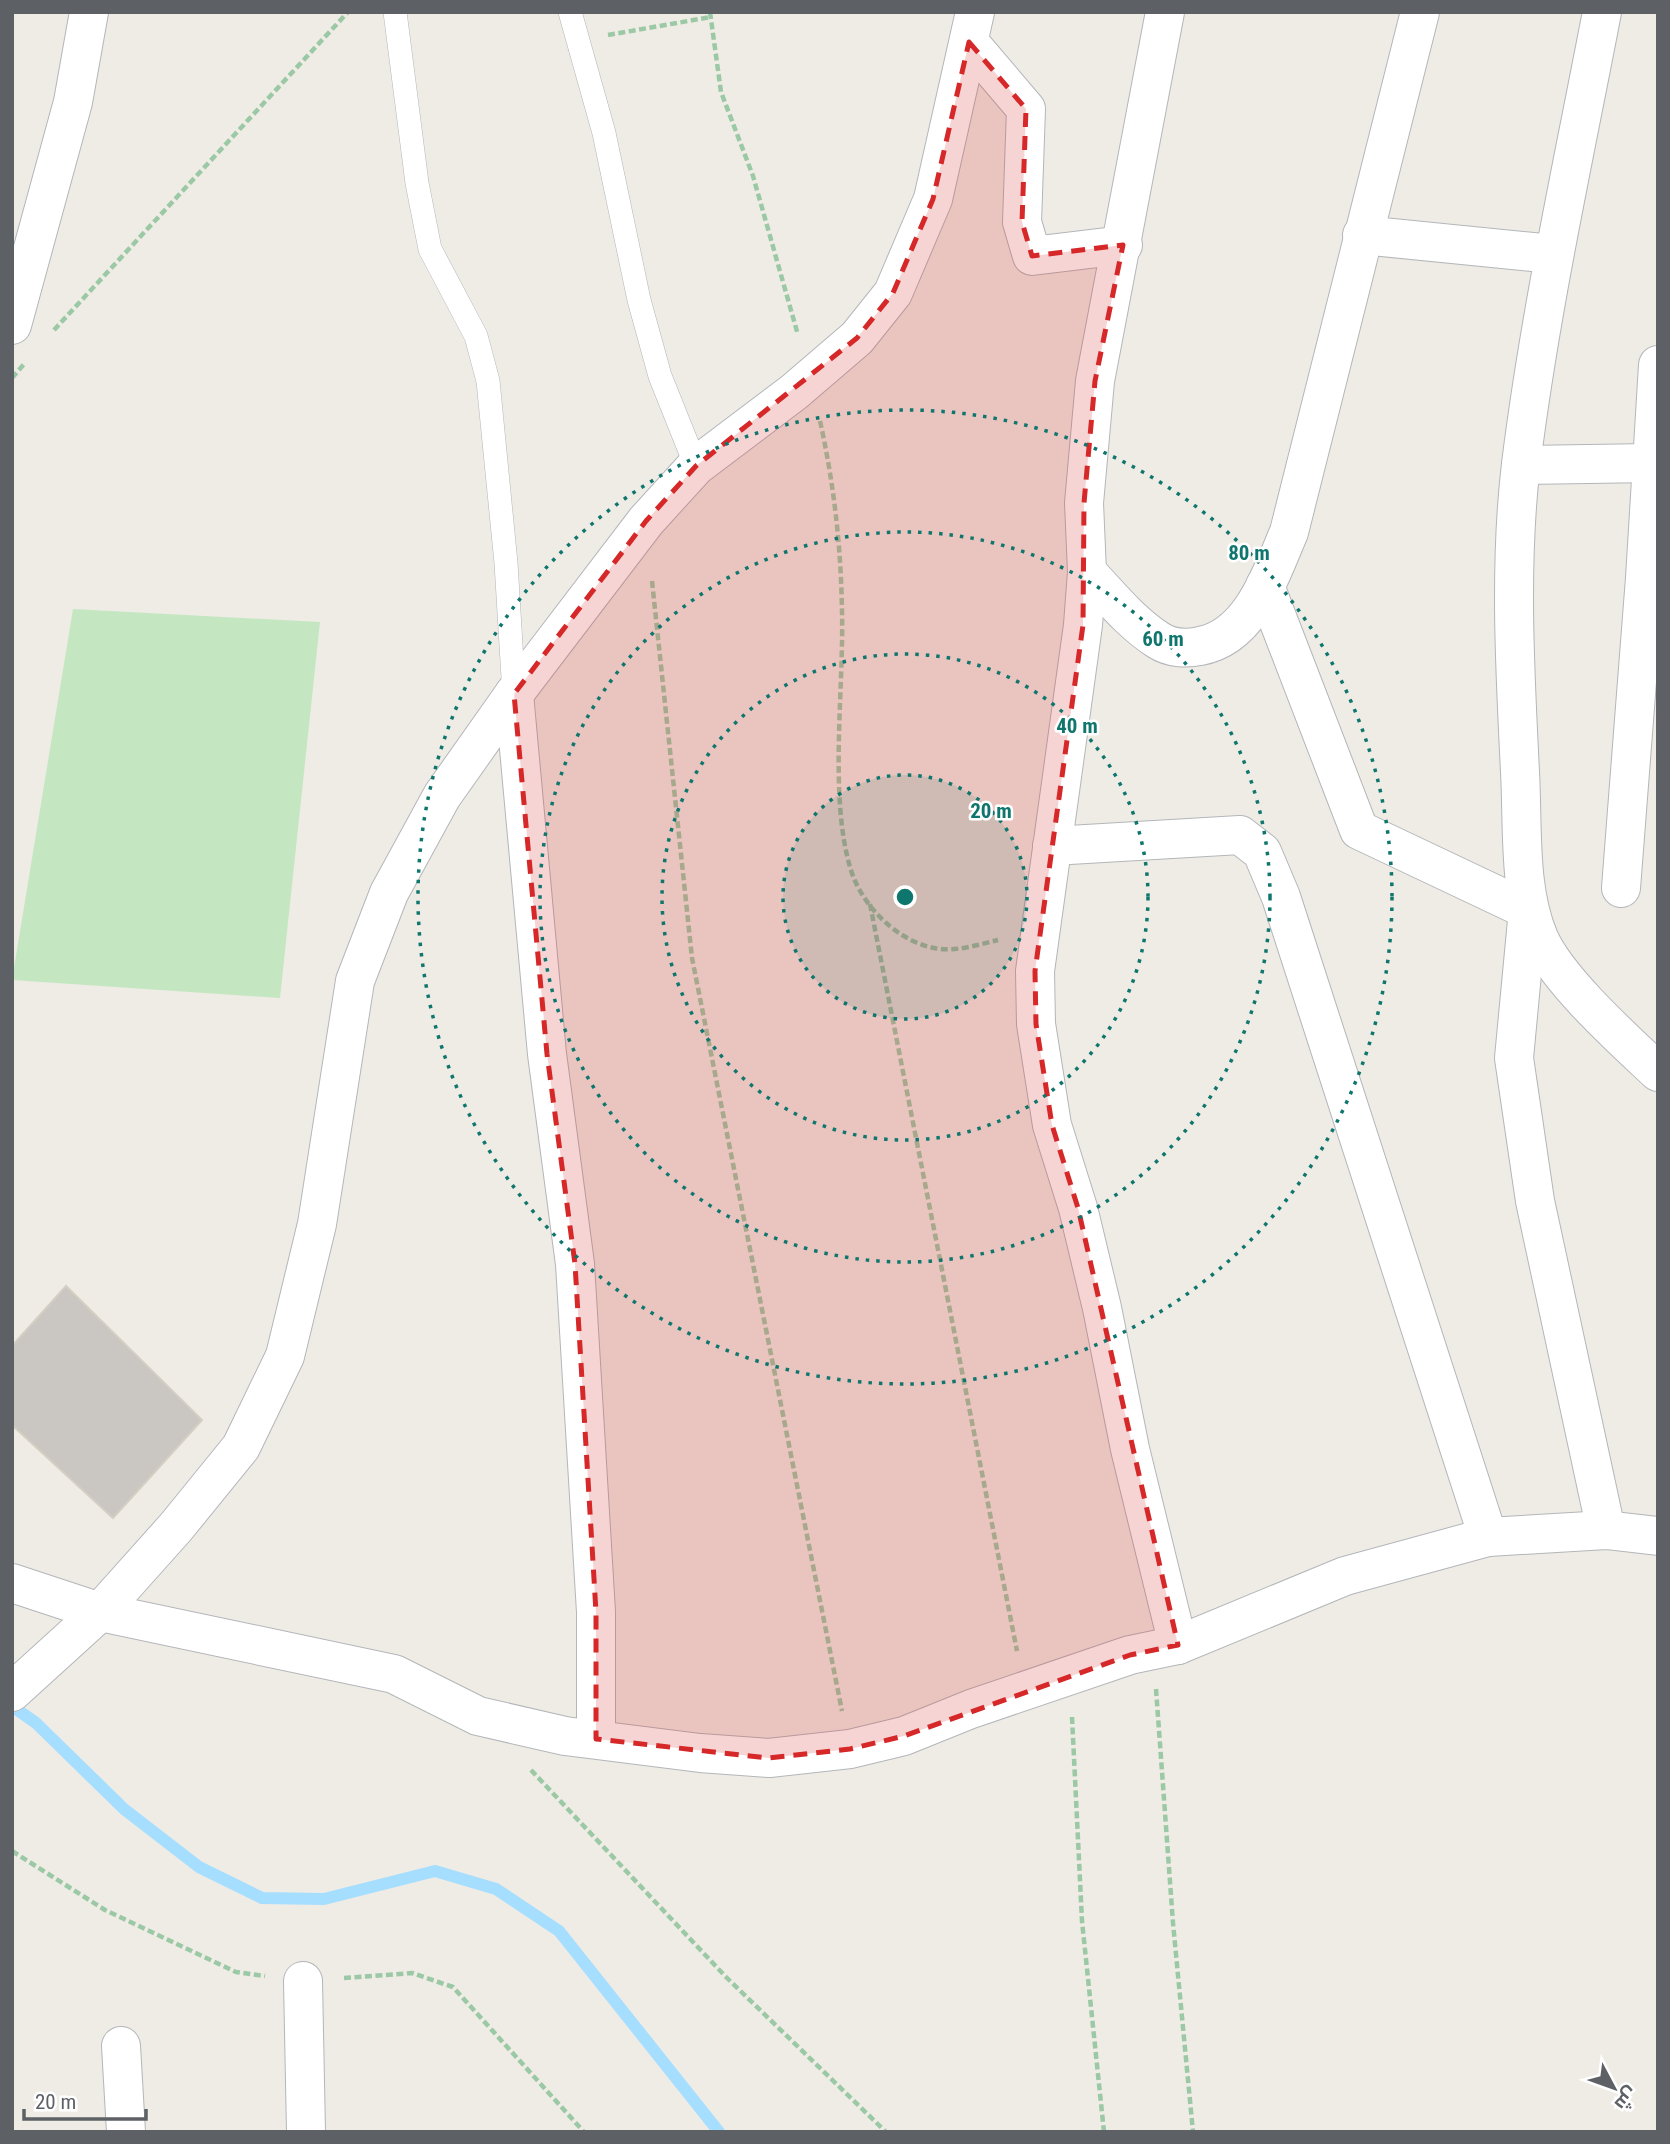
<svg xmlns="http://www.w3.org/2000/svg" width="1670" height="2144" viewBox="0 0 1670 2144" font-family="'Roboto Condensed',Cairo,sans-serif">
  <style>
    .green { fill: #c4e7c2 }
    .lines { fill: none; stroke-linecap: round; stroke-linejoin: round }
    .stream { stroke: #a6deff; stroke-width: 12 }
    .building { fill: #cac7c2; stroke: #d4cec3; stroke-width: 2 }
    .service-casing { stroke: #b3b6ba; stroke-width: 24 }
    .minor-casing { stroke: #b3b6ba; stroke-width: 40 }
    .path { stroke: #9bc8a5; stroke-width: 4.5; stroke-dasharray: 7 3.5; stroke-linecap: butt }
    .service { stroke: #fff; stroke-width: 23 }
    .minor { stroke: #fff; stroke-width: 38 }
    .marked { fill: #d62828; fill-opacity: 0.2; stroke: #d62828; stroke-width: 5; stroke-dasharray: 14 9; stroke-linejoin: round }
    .ring { fill: none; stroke: #0f766e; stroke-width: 3.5; stroke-dasharray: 3.5 7 }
    .centre { fill: #0f766e; stroke: #fff; stroke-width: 3.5 }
    .ring-label { font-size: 21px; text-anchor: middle; font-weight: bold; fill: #0f766e; stroke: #fff; stroke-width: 5; stroke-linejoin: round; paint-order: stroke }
  </style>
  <rect width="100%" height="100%" fill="#efece5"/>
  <path class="green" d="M73,609L320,622L280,998L12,980Z"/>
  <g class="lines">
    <path class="stream" d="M12,1706L36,1723L124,1809L199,1867L262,1898L324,1899L435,1871L496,1889L559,1931L719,2132"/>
  </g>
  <path class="building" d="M66,1286L202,1420L113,1518L12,1425V1346Z"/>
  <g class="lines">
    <g class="service-casing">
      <g id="service">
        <path d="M395,12L417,183L430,249L476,336L488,381L506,563L514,694"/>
        <path d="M570,12L604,133L639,300L660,376L696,466"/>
      </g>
    </g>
    <g class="minor-casing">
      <g id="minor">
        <path d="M1165,12L1095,381L1084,503L1087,572L1083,625L1035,971L1036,1024L1052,1125L1078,1208L1102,1308L1130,1449L1178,1645"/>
        <path d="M1602,12C1573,163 1540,312 1521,464C1509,565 1515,671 1520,772C1523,826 1518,889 1539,938C1557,980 1624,1040 1658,1072"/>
        <path d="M969,42L1026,109L1022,222L1032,256L1123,245"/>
        <path d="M1362,235L1553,254"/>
        <path d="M12,325L73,102L89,12"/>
        <path d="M1521,465L1652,463"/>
        <path d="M1087,572C1109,595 1131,623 1158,640C1170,648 1186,649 1200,646C1251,637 1271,574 1289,532L1420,12"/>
        <path d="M1265,586L1359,830L1528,910L1514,1058L1535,1201L1606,1530"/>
        <path d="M514,694L547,1054L575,1264L596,1612V1739"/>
        <path d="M1052,846L1240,835L1262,852L1281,897L1488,1537"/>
        <path d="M1621,888L1645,578L1658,365"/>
        <path d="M12,1583L100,1612L394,1674L478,1716L565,1736L700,1753L769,1758L850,1749L904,1736L971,1709L1130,1655L1178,1645L1345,1576L1488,1537L1606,1530L1658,1536"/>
        <path d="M12,1692L100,1612L176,1527L241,1447L285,1356L317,1224L355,981L389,893L442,796L514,694L646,521L696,466L794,392L857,338L893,293L933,199L975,12"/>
        <path d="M303,1981L306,2132"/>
        <path d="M121,2046L126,2132"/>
      </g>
    </g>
    <g class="path">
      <path d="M710,12L721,92L753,176L798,335"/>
      <path d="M608,35L711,17"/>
      <path d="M54,330L348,12"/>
      <path d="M12,378L25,363"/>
      <path d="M820,421C834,484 841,547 842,611C844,688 829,795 850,867C861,906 899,944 940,949C959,951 981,944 998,940"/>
      <path d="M652,581L692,958L842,1711"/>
      <path d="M870,904L1017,1651"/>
      <path d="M1156,1689L1173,1923L1193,2132"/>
      <path d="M1072,1717L1082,1921L1104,2132"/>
      <path d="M531,1770L726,1977L886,2132"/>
      <path d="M12,1851L105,1910L236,1972L265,1976"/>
      <path d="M344,1978L412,1973L453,1987L584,2132"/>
    </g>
    <use href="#service" class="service"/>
    <use href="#minor" class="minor"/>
  </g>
  <path class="marked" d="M969,42L1026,109L1022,222L1032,256L1123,245L1095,381L1084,503L1083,625L1035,971L1036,1024L1052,1125L1078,1208L1178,1645L1130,1655L904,1736L850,1749L769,1758L596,1739V1612L575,1264L547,1054L514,694L646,521L696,466L857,338L893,293L933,199Z"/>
  <circle cx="905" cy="897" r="122" fill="#0f766e" fill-opacity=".12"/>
  <g class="ring">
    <circle cx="905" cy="897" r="122"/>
    <circle cx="905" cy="897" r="243"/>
    <circle cx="905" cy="897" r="365"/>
    <circle cx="905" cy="897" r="487"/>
  </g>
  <circle cx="905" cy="897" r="10" class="centre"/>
  <g class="ring-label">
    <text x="1249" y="560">80 m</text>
    <text x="1163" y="646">60 m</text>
    <text x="1077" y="733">40 m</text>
    <text x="991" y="818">20 m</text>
  </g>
  <rect width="1670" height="2144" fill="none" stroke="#5d6166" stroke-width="28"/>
  <g transform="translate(1614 2088) rotate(131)" stroke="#ffffff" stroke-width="5" paint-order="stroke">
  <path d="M0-5L12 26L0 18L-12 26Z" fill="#5d6166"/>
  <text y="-10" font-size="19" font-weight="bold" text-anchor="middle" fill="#5d6166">ش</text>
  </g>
  <path d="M24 2109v10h122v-10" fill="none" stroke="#5d6166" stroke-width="3.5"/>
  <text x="35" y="2109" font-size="21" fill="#5d6166" stroke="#ffffff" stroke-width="5" paint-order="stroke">20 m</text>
</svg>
